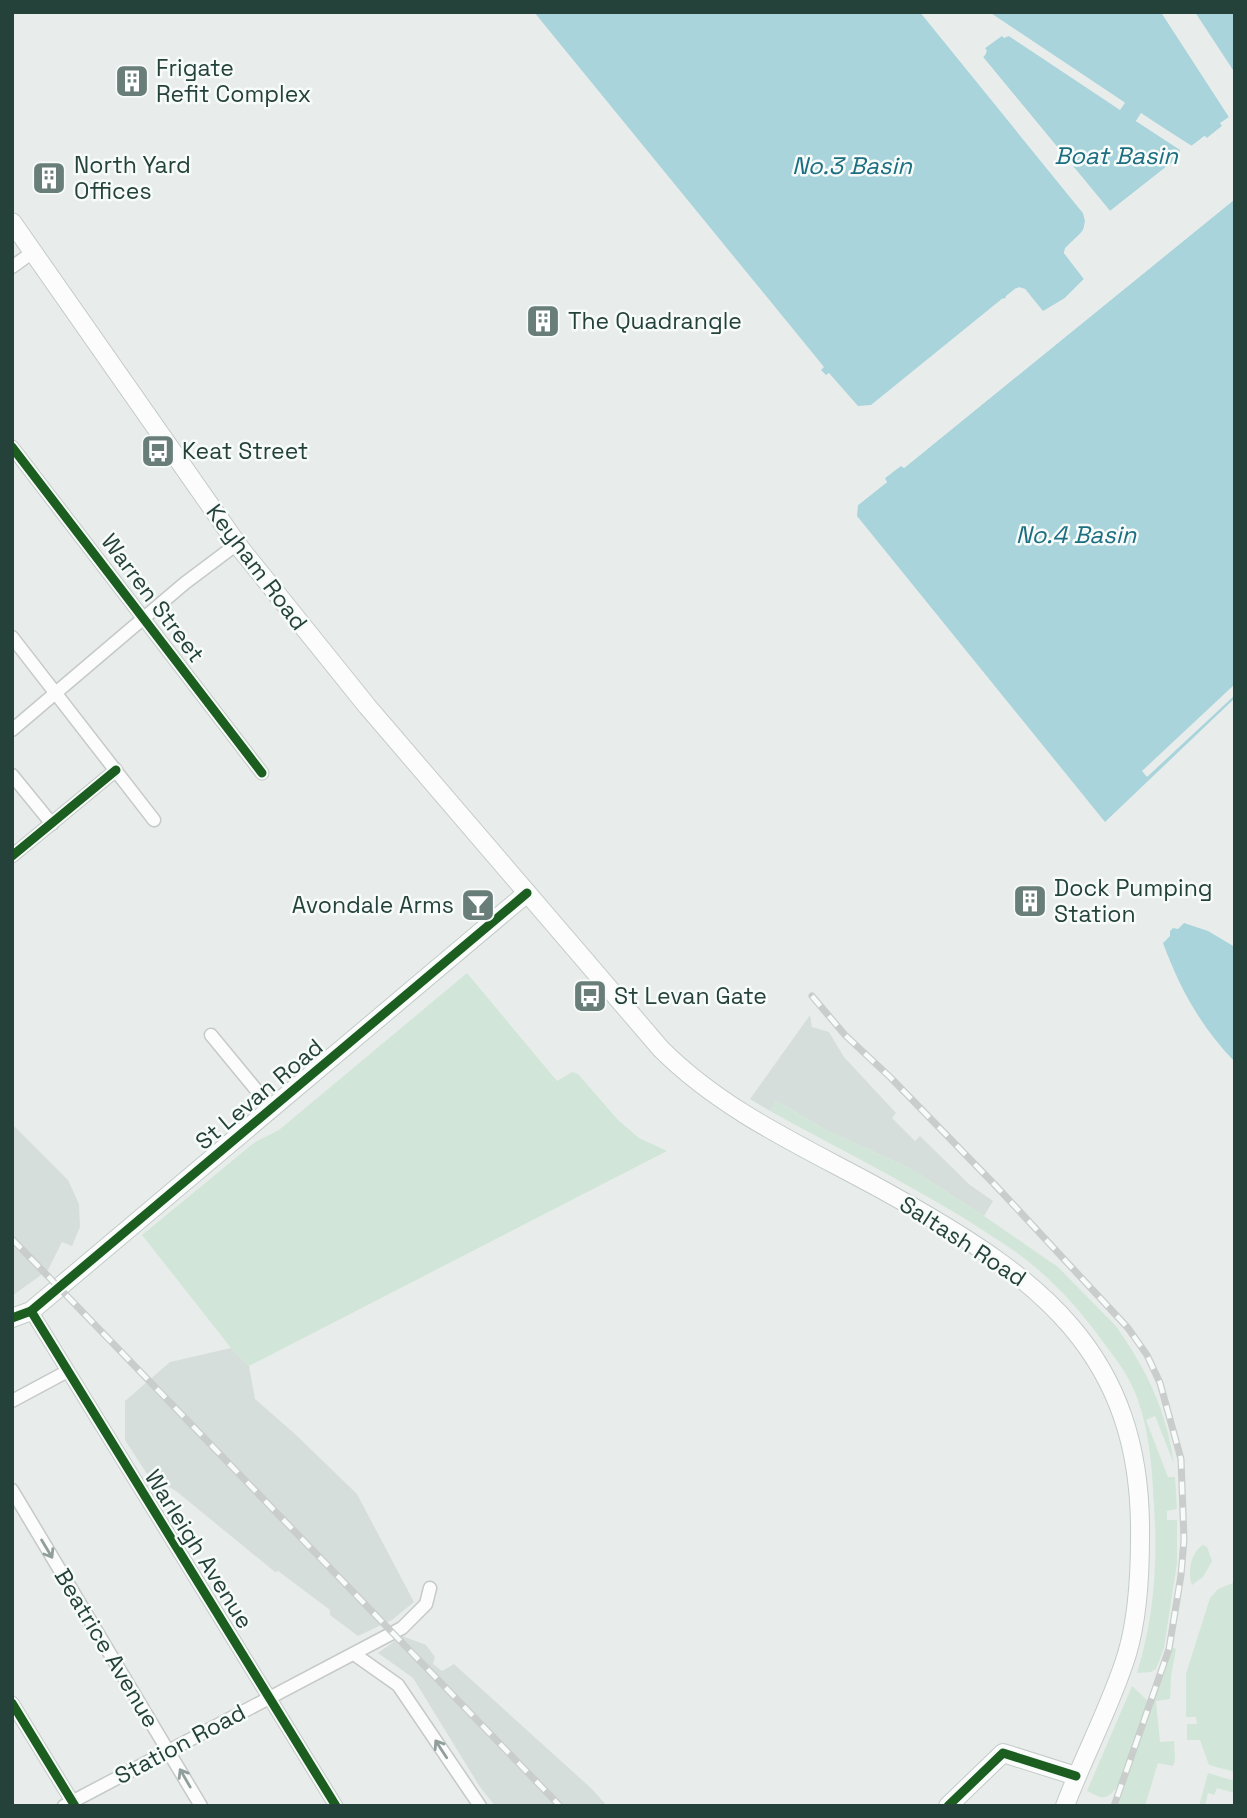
<svg xmlns="http://www.w3.org/2000/svg" width="1247" height="1818" viewBox="0 0 1247 1818" font-family="'Space Grotesk',sans-serif">
  <style>
    .built { fill: #d6dedb }
    .green { fill: #d1e6d8 }
    .water { fill: #a9d4db }
    .pier { fill: #e8edeb }
    .lines { fill: none; stroke-linecap: round; stroke-linejoin: round }
    .street-casing { stroke: #c5cac8; stroke-width: 15 }
    .secondary-casing { stroke: #c3cbc8; stroke-width: 20 }
    .street { stroke: #fcfcfc; stroke-width: 12 }
    .secondary { stroke: #fcfcfc; stroke-width: 18 }
    .rail-casing { stroke: #c9cdcc; stroke-width: 7 }
    .rail { stroke: #f7fbf9; stroke-width: 4.5; stroke-dasharray: 13; stroke-linecap: butt }
    .cycleway-casing { stroke: #f7fbf9; stroke-width: 13 }
    .cycleway { stroke: #1b5e20; stroke-width: 9 }
    .oneway { stroke: #909f9b }
    .labels { text-anchor: middle; dominant-baseline: central; stroke-width: 5; stroke-linejoin: round; paint-order: stroke }
    .poi-label { font-size: 23px; fill: #24423a; stroke: #f7fbf9; text-anchor: start }
    .street-label { font-size: 23px; fill: #24423a; stroke: #f7fbf9 }
    .water-label { font-size: 24px; font-style: italic; fill: #1c6f80; stroke: #f7fbf9 }
  </style>
  <rect width="100%" height="100%" fill="#e8edeb"/>
  <g class="built">
    <path d="M810,1015L812,1027L829,1032L844,1057L896,1113L892,1118L915,1141L920,1136L970,1185L993,1201L984,1216L911,1169L826,1130L776,1101L770,1111L750,1099Z"/>
    <path d="M12,1124L68,1180L79,1204L80,1227L72,1246L62,1242L48,1270L12,1296Z"/>
    <path d="M231,1348L249,1366L255,1399L295,1434L357,1494L414,1602L392,1620L358,1636L330,1615V1610L278,1571L275,1572L176,1491L147,1474L125,1440V1401L170,1362Z"/>
    <path d="M402,1636L426,1645L435,1657L433,1664L442,1671L454,1664L592,1789L607,1806H495L480,1787L413,1678L378,1653Z"/>
  </g>
  <g class="green">
    <path d="M467,973L557,1081L572,1072L578,1074L618,1120L639,1138L667,1151L249,1366L231,1348L142,1235L255,1142L279,1130Z"/>
    <path d="M776,1101L826,1130L911,1169L984,1216L1058,1267L1115,1325C1146,1368 1167,1411 1174,1464L1155,1416L1146,1420L1168,1477H1175L1177,1509L1167,1511V1520H1177V1563L1164,1648L1156,1669L1151,1672L1137,1673C1154,1617 1158,1563 1154,1505C1152,1466 1149,1422 1132,1386C1126,1372 1115,1358 1106,1346C1080,1309 1047,1273 1010,1248C934,1196 850,1155 770,1111Z"/>
    <path d="M1203,1545L1207,1547L1212,1561L1203,1577L1192,1585C1187,1572 1191,1552 1203,1545Z"/>
    <path d="M1235,1582V1772L1209,1765L1200,1740H1187V1724H1197L1196,1717H1186V1674L1210,1598L1218,1589Z"/>
    <path d="M1172,1647L1176,1649L1171,1676L1170,1699L1156,1701L1160,1742L1174,1741L1175,1760L1173,1766L1158,1763L1145,1806H1118L1123,1790L1117,1788C1104,1802 1102,1798 1087,1791L1132,1686L1152,1705Z"/>
    <path d="M1208,1773L1235,1781V1793L1217,1788L1214,1795L1208,1793L1205,1806H1199Z"/>
  </g>
  <g class="water">
    <path d="M534,12H920L1083,213C1092,234 1070,237 1064,253L1084,279L1065,298L1043,312L1025,289L1019,287L871,406H858L829,373L826,375L821,370L824,367Z"/>
    <path d="M989,12H1161L1229,117L1222,126L1206,139L1204,136L1192,146L1141,114L1136,121L1181,150L1180,156L1110,211L983,57L987,51L985,48L1002,35L1009,36L1120,109L1124,102Z"/>
    <path d="M1195,12H1235V73Z"/>
    <path d="M1235,199V698L1105,822L857,516L858,505L887,482L884,479L901,465L904,468Z"/>
    <path d="M1184,923L1208,931L1235,947V1062C1201,1027 1180,989 1163,943L1170,936V931L1173,928L1178,929Z"/>
  </g>
  <g class="pier">
    <path d="M920,12H925L1086,211L1089,217L1087,232L1067,252L1087,279L1067,301L1044,315L1023,292L1017,291L1007,303H1003L873,408L858,409V406L871,405L1003,298L1005,300L1006,296L1016,288L1025,289L1043,311L1065,298L1084,279L1064,253L1065,248L1083,231L1085,221L1083,213Z"/>
    <path d="M986,12H989L1125,103L1120,110L1009,36L1004,38L1002,36L985,48L986,54L983,57L1110,211L1180,156V150L1136,121L1141,113L1191,146L1205,136L1207,138L1222,126L1220,123L1229,117L1161,12H1166L1232,118L1225,124V128L1209,141H1204L1192,150L1142,118L1141,120L1183,148V157L1112,214L1109,215L980,59V55L983,52L982,47L1001,32L1010,33L1120,104Z"/>
    <path d="M1235,196V199L904,468L901,466L885,478L887,482L858,505V501L882,481V476L900,462L904,463Z"/>
    <path d="M1235,684V695L1147,777L1142,771Z"/>
  </g>
  <g class="lines">
    <g class="street-casing">
      <g id="street">
        <path d="M12,267L33,252"/>
        <path d="M12,447L262,773"/>
        <path d="M12,637L154,820"/>
        <path d="M12,730L185,583L237,544"/>
        <path d="M12,775L52,824"/>
        <path d="M12,856L116,770"/>
        <path d="M211,1035L272,1109"/>
        <path d="M31,1311L336,1806"/>
        <path d="M12,1401L66,1372"/>
        <path d="M12,1490L201,1806"/>
        <path d="M354,1654L398,1685L480,1806"/>
        <path d="M12,1703L75,1806"/>
        <path d="M64,1806L402,1628L426,1604L430,1588"/>
      </g>
    </g>
    <g class="secondary-casing">
      <g id="secondary">
        <path d="M12,222L240,548L367,706L661,1049C726,1114 809,1149 888,1193C1037,1276 1143,1351 1140,1538C1140,1576 1138,1617 1127,1654C1111,1706 1084,1755 1065,1806"/>
        <path d="M12,1318L31,1311L527,893"/>
        <path d="M948,1806L1003,1753L1076,1776"/>
      </g>
    </g>
    <use href="#street" class="street"/>
    <use href="#secondary" class="secondary"/>
    <g class="rail-casing">
      <g id="rail">
        <path d="M812,996L845,1035L890,1077L996,1186L1128,1328L1147,1355L1160,1383L1181,1459L1184,1540L1181,1575L1169,1649L1114,1806"/>
        <path d="M12,1239L560,1806"/>
      </g>
    </g>
    <use href="#rail" class="rail"/>
    <g class="cycleway-casing">
      <g id="cycleway">
        <path d="M12,447L262,773"/>
        <path d="M12,856L116,770"/>
        <path d="M31,1311L336,1806"/>
        <path d="M12,1318L31,1311L527,893"/>
        <path d="M12,1703L75,1806"/>
        <path d="M948,1806L1003,1753L1076,1776"/>
      </g>
    </g>
    <use href="#cycleway" class="cycleway"/>
  </g>
  <defs><path id="oneway-shaft" d="M-6 0H5M1.5-3L5.5 0L1.5 3" fill="none" stroke-width="1.6" stroke-linecap="round" stroke-linejoin="round" transform="scale(1.75)"/></defs>
  <g class="oneway">
    <use href="#oneway-shaft" transform="translate(47 1549) rotate(59)"/>
    <use href="#oneway-shaft" transform="translate(441 1749) rotate(-123)"/>
    <use href="#oneway-shaft" transform="translate(185 1778) rotate(-120)"/>
  </g>
  <defs>
    <g id="building-square" transform="scale(1.75)"><rect x="-9" y="-9" width="18" height="18" rx="4" fill="#697e78" stroke="#f7fbf9"/><path d="M-4-6H4V6H1V3H-1V6H-4ZM-2.5-4.3h1.7v1.8h-1.7ZM.8-4.3h1.7v1.8H.8ZM-2.5-1h1.7V.8h-1.7ZM.8-1h1.7V.8H.8Z" fill="#fff"/></g>
    <g id="bus-square" transform="scale(1.75)"><rect x="-9" y="-9" width="18" height="18" rx="4" fill="#697e78" stroke="#f7fbf9"/><path d="M-5-6H5V4H4V6H2V4H-2V6H-4V4H-5ZM-3.5-4V0h7V-4ZM-3.5 1.2v1.5H-2V1.2ZM2 1.2v1.5H3.5V1.2Z" fill="#fff"/></g>
    <g id="bar-square" transform="scale(1.75)"><rect x="-9" y="-9" width="18" height="18" rx="4" fill="#697e78" stroke="#f7fbf9"/><path d="M-6-5H6L.8 .8V4.5H3.5V6h-7V4.5H-.8V.8Z" fill="#fff"/></g>
  </defs>
  <g fill-rule="evenodd">
    <use href="#building-square" x="132" y="81"/>
    <use href="#building-square" x="49" y="178"/>
    <use href="#building-square" x="543" y="321"/>
    <use href="#bus-square" x="158" y="451"/>
    <use href="#building-square" x="1030" y="901"/>
    <use href="#bar-square" x="478" y="905"/>
    <use href="#bus-square" x="590" y="996"/>
  </g>
  <g class="labels">
    <g class="poi-label">
      <text x="156" y="68">Frigate<tspan x="156" dy="26">Refit Complex</tspan></text>
      <text x="74" y="165">North Yard<tspan x="74" dy="26">Offices</tspan></text>
      <text x="568" y="321">The Quadrangle</text>
      <text x="182" y="451">Keat Street</text>
      <text x="1054" y="888">Dock Pumping<tspan x="1054" dy="26">Station</tspan></text>
      <text x="454" y="905" text-anchor="end">Avondale Arms</text>
      <text x="614" y="996">St Levan Gate</text>
    </g>
    <g class="street-label">
      <text transform="translate(257 567) rotate(53)">Keyham Road</text>
      <text transform="translate(153 598) rotate(53)">Warren Street</text>
      <text transform="translate(259 1094) rotate(-40)">St Levan Road</text>
      <text transform="translate(963 1241) rotate(33)">Saltash Road</text>
      <text transform="translate(199 1549) rotate(58)">Warleigh Avenue</text>
      <text transform="translate(107 1648) rotate(59)">Beatrice Avenue</text>
      <text transform="translate(180 1744) rotate(-28)">Station Road</text>
    </g>
    <g class="water-label">
      <text x="1116" y="155">Boat Basin</text>
      <text x="852" y="165">No.3 Basin</text>
      <text x="1076" y="534">No.4 Basin</text>
    </g>
  </g>
  <rect width="1247" height="1818" fill="none" stroke="#24423a" stroke-width="28"/>
</svg>
